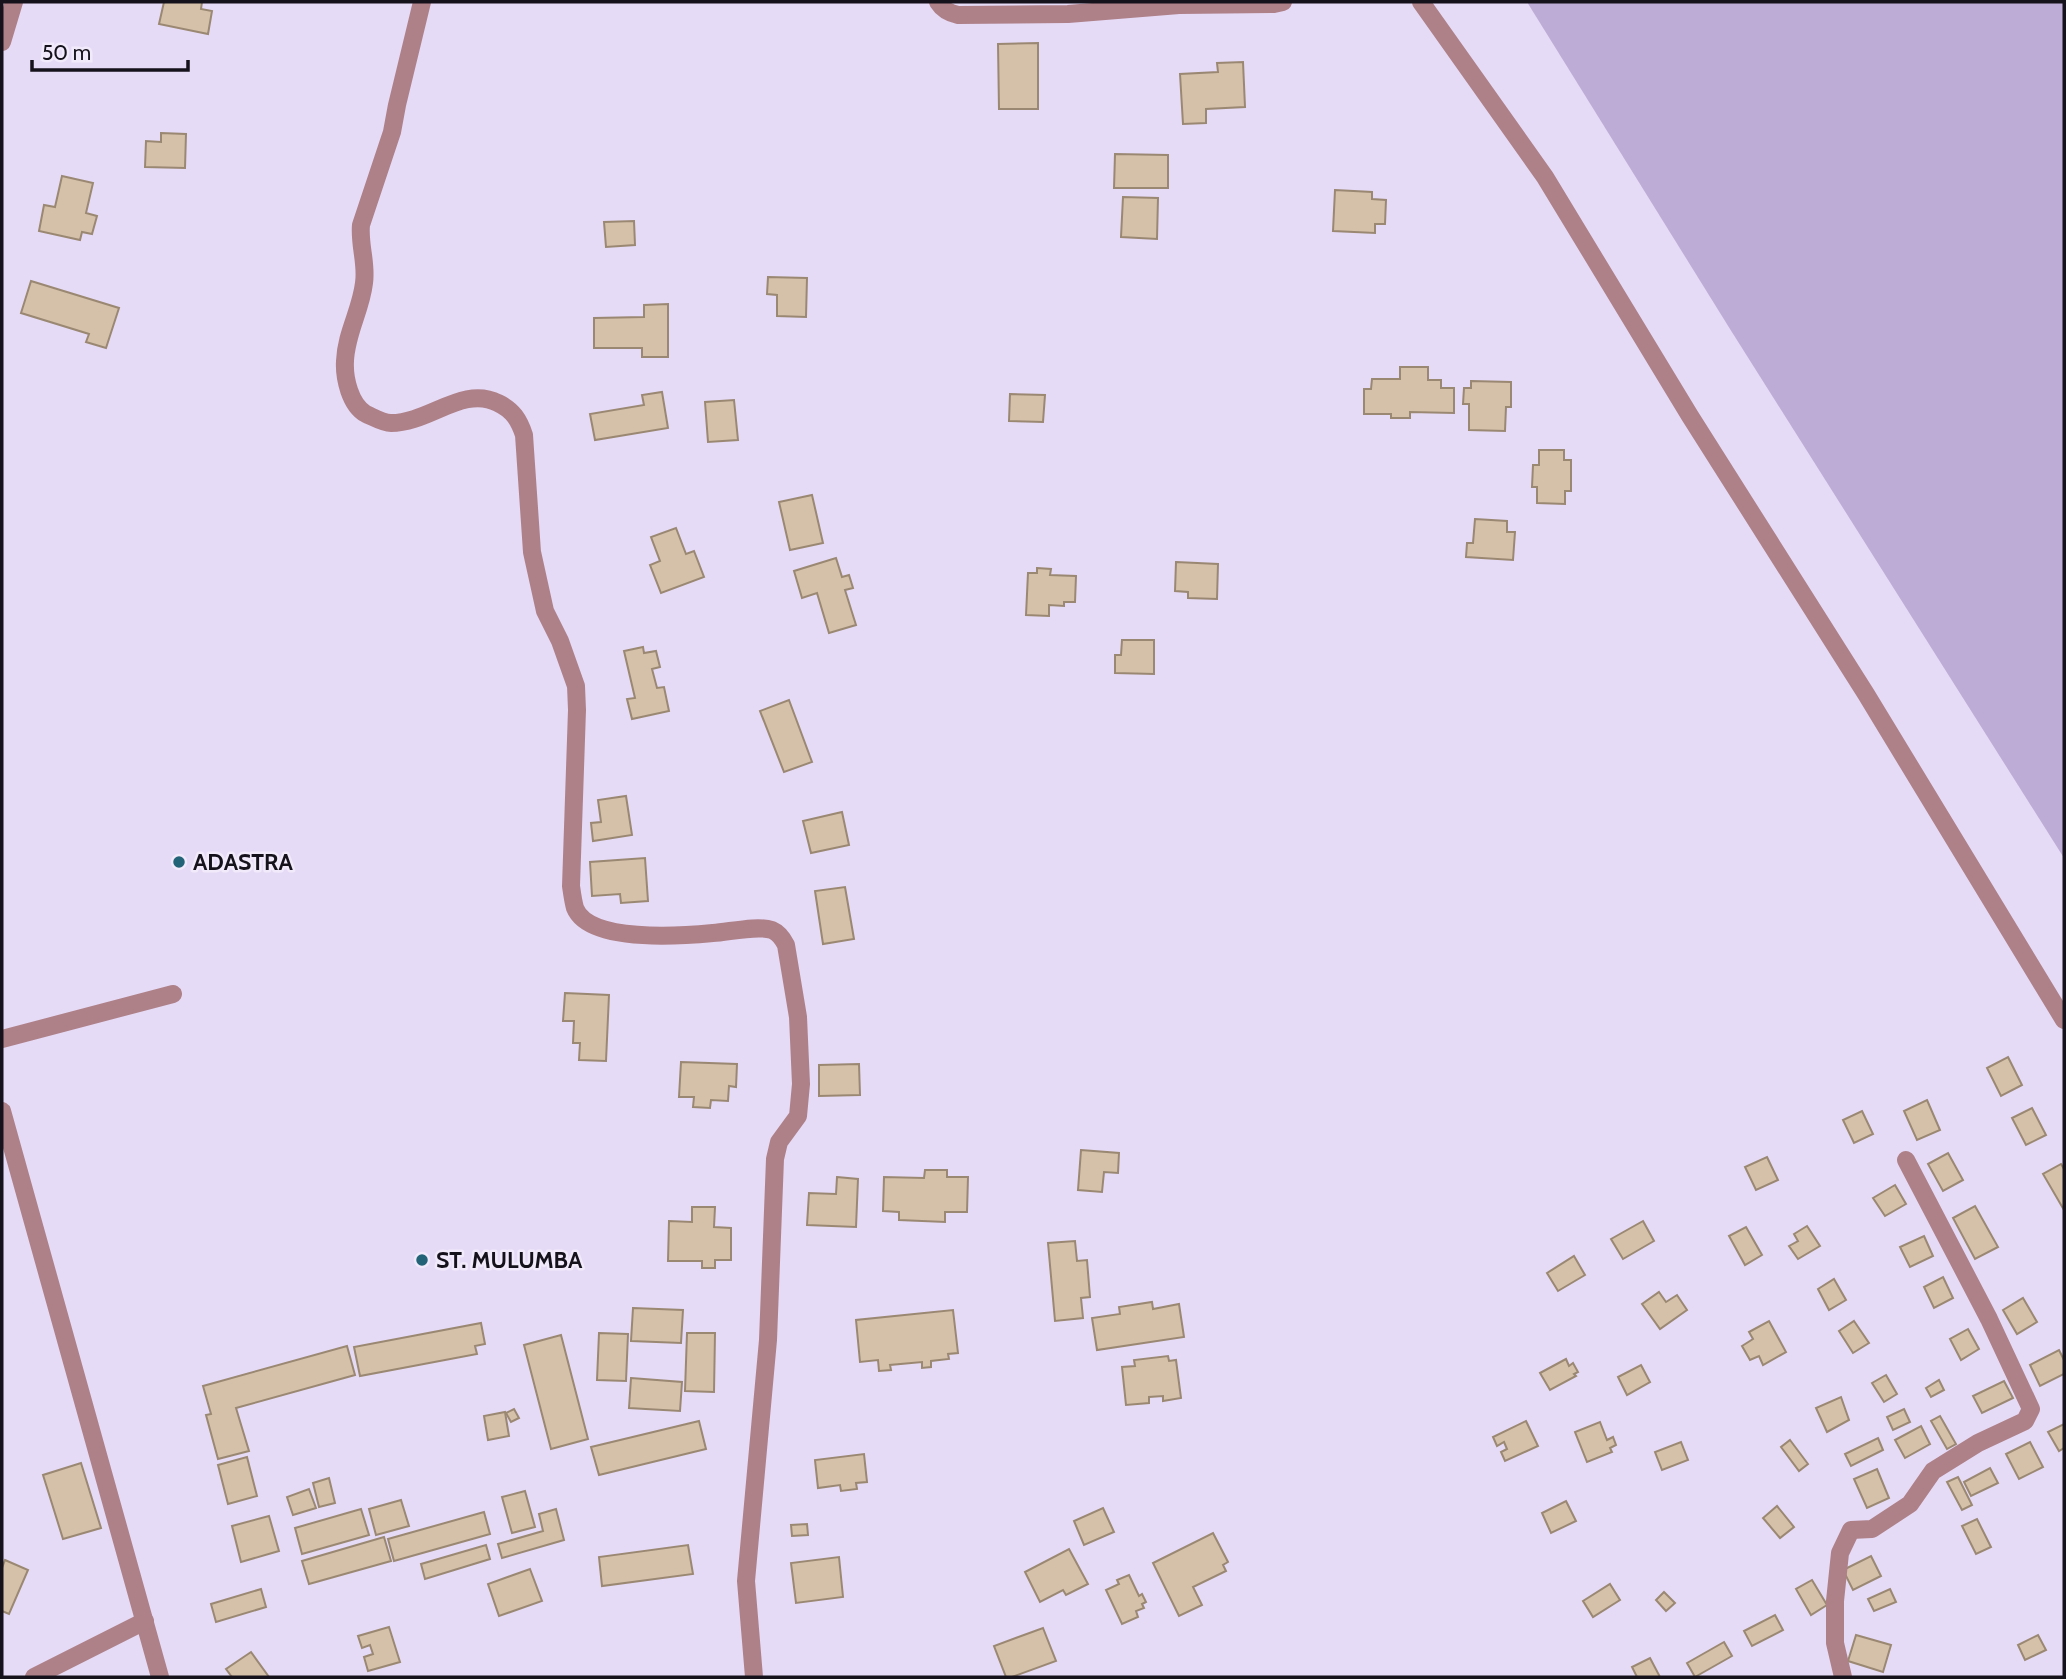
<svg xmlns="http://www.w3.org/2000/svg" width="2066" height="1679" viewBox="0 0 2066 1679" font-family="Cabin,sans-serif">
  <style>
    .green { fill: #bdacd5 }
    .building { fill: #d5c1aa; stroke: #9b8873; stroke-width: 2 }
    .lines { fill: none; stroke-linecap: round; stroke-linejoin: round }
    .minor { stroke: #ae8189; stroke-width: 18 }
    .poi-dot { fill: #226377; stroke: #f1eafb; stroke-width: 2.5 }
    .labels { text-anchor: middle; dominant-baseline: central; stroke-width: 5; stroke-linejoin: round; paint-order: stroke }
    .poi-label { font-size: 23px; font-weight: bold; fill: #16121b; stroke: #f1eafb; text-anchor: start }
  </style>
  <rect width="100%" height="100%" fill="#e6dbf6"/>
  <path class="green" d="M1527,2H2064V858L1730,329Z"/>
  <g class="building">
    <path d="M164,2H202L201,9L212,11L208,34L159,24Z"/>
    <path d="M1038,43V109H999L998,44Z"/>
    <path d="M1243,62L1245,107L1206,109V123L1183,124L1180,74L1218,72L1217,63Z"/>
    <path d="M161,133L186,134L185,168L145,167L146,141L161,142Z"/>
    <path d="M1115,154L1168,155V188H1114Z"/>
    <path d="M62,176L93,183L86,213L97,216L92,234L82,232L80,240L39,231L44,205L55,207Z"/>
    <path d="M1335,190L1372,192V199L1386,200L1385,224H1375V233L1333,231Z"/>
    <path d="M1123,197L1158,198L1157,239L1121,237Z"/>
    <path d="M634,221L635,245L606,247L604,222Z"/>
    <path d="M768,277L807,278L806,317L777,316V295L767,294Z"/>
    <path d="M31,281L119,308L106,348L86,342L89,334L21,313Z"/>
    <path d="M668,304V357H642V348H594V318L644,317V305Z"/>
    <path d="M1400,367H1428V380H1441V388H1454V413L1410,412V418H1391V414H1364V389H1371L1372,379H1400Z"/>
    <path d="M1471,381L1511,382V407H1506L1505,431L1469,430V404H1463L1464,388H1471Z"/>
    <path d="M662,392L668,428L595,440L590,414L644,405L642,395Z"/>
    <path d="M1010,394L1045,395L1043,422L1009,421Z"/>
    <path d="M734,400L738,440L708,442L705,402Z"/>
    <path d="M1539,450H1564V460H1571V491H1565V504L1537,503V487H1532L1533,465H1539Z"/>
    <path d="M812,495L823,543L790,550L779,502Z"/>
    <path d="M1475,519L1507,521V532H1515L1513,560L1466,557L1467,543H1473Z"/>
    <path d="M676,528L686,554L694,551L704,577L661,593L650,565L660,561L651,537Z"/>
    <path d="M836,558L842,577L849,575L853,588L845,590L856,625L829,633L817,593L802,598L794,571Z"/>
    <path d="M1176,562L1218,564L1217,599L1188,598V592L1175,591Z"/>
    <path d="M1037,568L1051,569L1050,575L1076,576L1075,602H1064V606L1049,605V616L1026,615L1028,573H1037Z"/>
    <path d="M1122,640H1154V674L1115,673V655H1121Z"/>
    <path d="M643,647L644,653L656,651L660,667L652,669L657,688L664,687L669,711L632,719L627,699L635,698L624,651Z"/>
    <path d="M789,700L812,762L784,772L760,711Z"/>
    <path d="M626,796L632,835L593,841L591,823L601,822L598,800Z"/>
    <path d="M842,812L849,845L811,853L803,821Z"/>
    <path d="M645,858L648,901L621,903L620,894L592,896L590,862Z"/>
    <path d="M845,887L854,939L823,944L815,891Z"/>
    <path d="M565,993L609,995L606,1061L579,1060L580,1043H573L574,1021H563Z"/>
    <path d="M2008,1057L2022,1085L2001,1096L1987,1068Z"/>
    <path d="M681,1062L737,1064L736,1087L729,1086L728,1101L711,1100L710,1108L693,1107L694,1097H679Z"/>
    <path d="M859,1064L860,1095L819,1096V1065Z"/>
    <path d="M1927,1100L1940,1130L1917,1140L1904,1111Z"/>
    <path d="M2032,1108L2046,1135L2026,1145L2012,1118Z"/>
    <path d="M1862,1111L1873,1134L1854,1143L1843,1120Z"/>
    <path d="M1081,1150L1119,1153L1118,1173L1104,1172L1102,1192L1078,1190Z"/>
    <path d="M1948,1153L1963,1180L1943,1191L1928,1164Z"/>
    <path d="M1767,1157L1778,1180L1756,1190L1745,1167Z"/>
    <path d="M2061,1164L2064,1169V1210L2043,1174Z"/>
    <path d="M925,1170H947V1177H968L967,1212H945V1222L899,1220V1212L883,1211L884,1177L924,1178Z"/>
    <path d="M837,1177L858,1179L856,1227L807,1225L809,1193L836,1194Z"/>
    <path d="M1895,1185L1906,1204L1885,1216L1873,1198Z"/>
    <path d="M1975,1206L1998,1247L1975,1259L1953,1218Z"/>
    <path d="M692,1207H715L714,1227L731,1228V1260H715V1268H702V1261H668L669,1221L692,1222Z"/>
    <path d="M1643,1221L1654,1241L1623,1259L1611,1239Z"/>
    <path d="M1807,1226L1820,1246L1798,1259L1789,1246L1798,1241L1794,1234Z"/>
    <path d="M1746,1227L1762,1255L1745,1265L1729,1236Z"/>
    <path d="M1924,1236L1933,1256L1910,1267L1900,1247Z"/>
    <path d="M1075,1241L1077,1261L1087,1260L1090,1297L1081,1298L1083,1318L1055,1321L1048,1243Z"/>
    <path d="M1574,1256L1585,1275L1558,1291L1547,1273Z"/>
    <path d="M1943,1277L1953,1298L1934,1308L1924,1287Z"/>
    <path d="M1834,1279L1846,1300L1829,1310L1818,1289Z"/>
    <path d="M1659,1292L1666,1302L1677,1295L1687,1310L1660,1329L1642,1304Z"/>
    <path d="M2023,1298L2037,1322L2017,1334L2003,1310Z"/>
    <path d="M1152,1302L1153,1309L1179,1304L1184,1337L1097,1350L1092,1318L1120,1314L1119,1307Z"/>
    <path d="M633,1308L683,1310L681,1343L631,1341Z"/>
    <path d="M953,1310L958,1353L948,1354L949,1359L931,1361V1367L922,1368V1362L890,1365L891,1370L879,1371L878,1360L860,1362L856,1320Z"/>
    <path d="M1769,1321L1786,1352L1763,1365L1759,1356L1750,1360L1742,1346L1753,1339L1749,1332Z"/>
    <path d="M1854,1321L1869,1343L1853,1353L1839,1331Z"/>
    <path d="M481,1323L485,1344L475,1346L477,1354L360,1376L354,1347Z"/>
    <path d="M1968,1329L1979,1349L1961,1360L1950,1339Z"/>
    <path d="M599,1333L628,1334L626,1381L597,1380Z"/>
    <path d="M687,1333H715L714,1392L685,1391Z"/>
    <path d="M561,1335L588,1439L551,1449L524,1345Z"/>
    <path d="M347,1346L355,1375L236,1408L249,1451L218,1459L206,1415L211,1414L203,1386Z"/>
    <path d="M2059,1350L2064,1360V1374L2040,1386L2030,1365Z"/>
    <path d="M1168,1356L1169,1361L1176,1360L1181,1398L1163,1401V1396L1149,1397V1403L1126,1405L1122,1367L1135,1366L1134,1360Z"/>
    <path d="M1566,1359L1569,1366L1573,1363L1578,1372L1574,1374L1576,1376L1550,1390L1540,1373Z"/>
    <path d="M1641,1365L1650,1382L1627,1395L1618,1377Z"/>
    <path d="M1886,1375L1897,1394L1884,1402L1872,1383Z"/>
    <path d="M631,1378L682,1382L680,1411L629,1408Z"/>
    <path d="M1939,1380L1944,1390L1931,1397L1926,1388Z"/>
    <path d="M2004,1381L2013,1398L1982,1413L1973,1396Z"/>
    <path d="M1841,1397L1849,1420L1827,1432L1816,1408Z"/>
    <path d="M514,1409L519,1418L511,1422L506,1413Z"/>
    <path d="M1904,1409L1910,1422L1893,1430L1887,1417Z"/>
    <path d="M505,1412L509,1436L488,1440L484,1416Z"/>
    <path d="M1940,1416L1956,1444L1947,1449L1931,1421Z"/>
    <path d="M699,1421L706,1449L599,1475L591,1447Z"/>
    <path d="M1526,1421L1538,1446L1505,1461L1501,1452L1507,1449L1504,1442L1497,1446L1493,1437Z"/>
    <path d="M1600,1422L1607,1440L1613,1437L1616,1445L1610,1448L1612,1452L1587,1462L1575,1432Z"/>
    <path d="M2064,1424V1448L2059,1451L2048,1432Z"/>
    <path d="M1921,1426L1930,1444L1905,1458L1895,1440Z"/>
    <path d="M1878,1438L1883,1450L1851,1466L1845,1454Z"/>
    <path d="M1790,1440L1808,1464L1799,1471L1781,1447Z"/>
    <path d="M1681,1442L1688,1460L1662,1470L1655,1452Z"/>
    <path d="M2030,1442L2043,1467L2019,1479L2006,1454Z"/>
    <path d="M864,1454L867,1482L856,1483L857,1489L841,1491L840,1485L818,1488L815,1460Z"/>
    <path d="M247,1457L257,1496L228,1504L218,1465Z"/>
    <path d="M81,1463L101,1528L63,1539L43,1475Z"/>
    <path d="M1990,1468L1998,1483L1971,1496L1964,1482Z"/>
    <path d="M1877,1469L1889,1498L1867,1508L1854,1479Z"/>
    <path d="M1958,1477L1972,1505L1962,1510L1947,1482Z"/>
    <path d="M329,1478L335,1503L319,1507L313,1483Z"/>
    <path d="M309,1489L316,1508L293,1515L287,1497Z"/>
    <path d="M525,1491L535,1527L512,1533L502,1497Z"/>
    <path d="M401,1500L409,1526L376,1535L369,1509Z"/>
    <path d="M1566,1501L1576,1521L1551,1533L1542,1513Z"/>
    <path d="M1777,1506L1794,1527L1780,1538L1763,1518Z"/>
    <path d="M1103,1508L1114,1532L1084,1545L1074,1521Z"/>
    <path d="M361,1509L369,1535L302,1554L295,1528Z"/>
    <path d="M556,1509L564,1540L502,1558L498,1544L543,1531L539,1514Z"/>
    <path d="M484,1512L490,1534L394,1561L388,1539Z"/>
    <path d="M269,1516L279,1551L241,1562L232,1526Z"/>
    <path d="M1977,1519L1991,1547L1976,1554L1962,1526Z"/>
    <path d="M807,1524L808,1535L792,1536L791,1525Z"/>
    <path d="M1213,1533L1228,1562L1223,1565L1226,1571L1193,1587L1202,1605L1179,1616L1153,1563Z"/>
    <path d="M384,1537L391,1561L309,1584L302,1561Z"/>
    <path d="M486,1545L490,1559L425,1579L421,1564Z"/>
    <path d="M688,1545L693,1574L602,1586L599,1557Z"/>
    <path d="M1069,1549L1088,1584L1066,1595L1063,1590L1040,1602L1025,1572Z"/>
    <path d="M1871,1556L1881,1576L1853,1590L1843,1570Z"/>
    <path d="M839,1557L843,1597L796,1603L791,1563Z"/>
    <path d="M5,1560L28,1570L9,1614L2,1611V1568Z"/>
    <path d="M530,1569L542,1601L499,1616L488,1584Z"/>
    <path d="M1129,1575L1139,1596L1142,1594L1146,1602L1142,1604L1144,1608L1136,1611L1138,1617L1122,1624L1106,1590L1119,1584L1117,1580Z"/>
    <path d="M1812,1580L1827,1605L1811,1615L1796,1589Z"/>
    <path d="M1610,1584L1620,1600L1593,1617L1583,1601Z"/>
    <path d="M261,1589L266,1607L216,1622L211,1604Z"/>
    <path d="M1890,1589L1896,1602L1874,1611L1868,1599Z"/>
    <path d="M1664,1592L1675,1603L1666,1611L1656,1600Z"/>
    <path d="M1775,1615L1783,1630L1752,1646L1744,1631Z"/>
    <path d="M389,1627L400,1662L368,1671L364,1657L373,1654L370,1645L362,1648L358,1636Z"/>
    <path d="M1043,1628L1056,1661L1012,1677H1006L994,1646Z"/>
    <path d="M1856,1635L1891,1645L1883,1672L1848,1661Z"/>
    <path d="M2038,1635L2046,1650L2025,1660L2018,1645Z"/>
    <path d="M1724,1642L1732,1656L1695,1677L1687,1663Z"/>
    <path d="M251,1652L269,1677H232L226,1669Z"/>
    <path d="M1650,1658L1660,1677H1637L1632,1667Z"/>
  </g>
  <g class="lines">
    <g class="minor">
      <path d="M422,2L397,105L392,132L361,225C359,245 367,263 364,283C361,310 346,333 345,361C344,378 350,405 366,414C373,417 383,423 391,423C429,423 463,385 498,403C513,410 519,420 524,435L532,552L545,611L560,641L576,686L577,710L571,886C572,893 573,901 575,908C589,943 681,936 713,933C729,932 757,925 772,930C779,933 783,939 786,945L798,1017L801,1084L798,1116L779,1142L775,1159L768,1340L746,1581L754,1677"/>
      <path d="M938,2C943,10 949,13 958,15L1068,14L1179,5L1274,4L1283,2"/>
      <path d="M1421,2L1545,177L1690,416L1866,694L2064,1020"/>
      <path d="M2,42L14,2"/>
      <path d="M2,1039L173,994"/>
      <path d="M2,1111L160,1677"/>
      <path d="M34,1677L145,1621"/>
      <path d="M1843,1677L1835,1643V1601L1840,1553L1851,1530L1872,1529L1910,1504L1933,1471L1978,1443L2025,1421L2031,1409L1989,1319L1906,1160"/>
    </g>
  </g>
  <g class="poi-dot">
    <circle cx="179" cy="862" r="7"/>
    <circle cx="422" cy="1260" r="7"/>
  </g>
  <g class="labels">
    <g class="poi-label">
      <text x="193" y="862">ADASTRA</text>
      <text x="436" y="1260">ST. MULUMBA</text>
    </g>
  </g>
  <rect width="2066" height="1679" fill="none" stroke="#16121b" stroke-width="7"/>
  <path d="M32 60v10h156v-10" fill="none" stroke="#16121b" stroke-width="3.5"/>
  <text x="42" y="60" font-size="21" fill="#16121b" stroke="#f1eafb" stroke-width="5" paint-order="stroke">50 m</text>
</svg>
